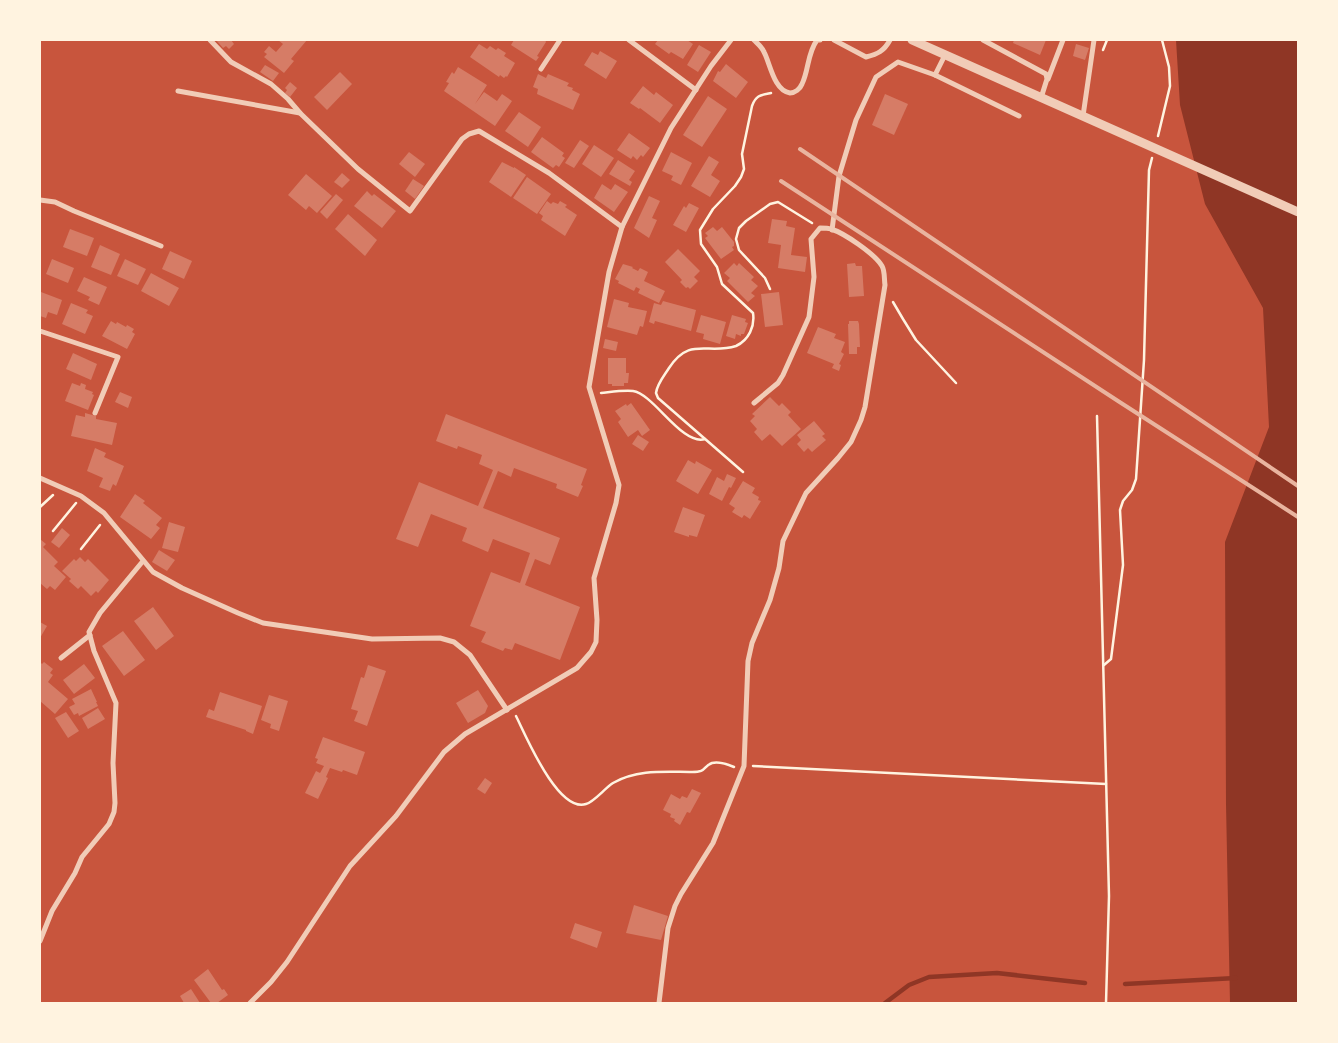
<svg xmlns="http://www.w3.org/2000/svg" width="1338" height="1043" viewBox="0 0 1338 1043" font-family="'Space Grotesk',sans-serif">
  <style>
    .water { fill: #8f3625 }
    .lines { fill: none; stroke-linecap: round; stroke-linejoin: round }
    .stream { stroke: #8f3625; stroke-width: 4.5 }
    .building { fill: #d67c66 }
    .path { stroke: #fff3e0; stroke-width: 2.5 }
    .minor { stroke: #f1ccb7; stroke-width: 5 }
    .tertiary { stroke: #f1ccb7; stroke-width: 9 }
    .rail { stroke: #e9b49f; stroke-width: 4 }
  </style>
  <rect width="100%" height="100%" fill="#c8553d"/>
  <path class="water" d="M1176,40H1298V1003H1230L1226,804L1225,542L1269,427L1263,308L1205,204L1180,105Z"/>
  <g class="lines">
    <g class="stream">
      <path d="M1125,984L1236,978"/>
      <path d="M885,1003L909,985L929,977L997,973L1085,983"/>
    </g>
  </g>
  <g class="building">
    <path d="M216,40H231L234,44L229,49L226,46L223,48Z"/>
    <path d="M278,40H307L291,59L294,61L284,73L264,57L267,54L264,52L269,46L276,52L283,44Z"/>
    <path d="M514,40H545L546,42L537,56L539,57L536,61L511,45Z"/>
    <path d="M658,40H687L693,44L683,59L671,52L669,54L655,44Z"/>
    <path d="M1014,40H1046L1040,55L1013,43Z"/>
    <path d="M479,44L487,49L490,46L496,50L498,48L506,53L504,56L515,63L507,77L506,76L504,78L500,75L499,77L470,57Z"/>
    <path d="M1076,44L1089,48L1085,60L1073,56Z"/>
    <path d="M699,45L711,52L698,72L687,65Z"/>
    <path d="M600,51L617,61L606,79L584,65L592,52L598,55Z"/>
    <path d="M726,64L748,82L736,98L713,81L718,71L720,72Z"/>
    <path d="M265,65L279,73L273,81L260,72Z"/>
    <path d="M458,67L487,85L475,104L484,92L497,101L502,94L512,101L495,126L444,91L449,83L446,82L452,72L454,74Z"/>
    <path d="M340,72L352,84L327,110L314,97Z"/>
    <path d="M538,74L546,78L548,74L569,83L567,86L573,88L572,90L580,94L573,110L537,94L538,89L533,87Z"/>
    <path d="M290,82L297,88L290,97L285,93L287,90L285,88Z"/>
    <path d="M643,86L654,95L656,92L673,105L660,123L640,108L639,109L630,103Z"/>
    <path d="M885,94L908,104L894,135L872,125Z"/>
    <path d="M708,96L727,109L702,147L683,135Z"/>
    <path d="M519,112L541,127L528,147L505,131Z"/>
    <path d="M629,133L650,148L643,157L641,155L637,160L633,156L631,159L617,150Z"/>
    <path d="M542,137L564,153L562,156L565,158L559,167L556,165L553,168L531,152Z"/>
    <path d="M580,140L589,146L574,168L565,163Z"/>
    <path d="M594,145L614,158L601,177L582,164Z"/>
    <path d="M409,152L425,164L415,177L399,164Z"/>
    <path d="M671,152L692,163L681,185L671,180L673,176L662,171Z"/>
    <path d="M709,156L719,162L711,175L720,181L710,197L691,186Z"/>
    <path d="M618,160L635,171L629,180L632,182L630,186L609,174Z"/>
    <path d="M502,162L514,168V167L526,175L511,197L489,182Z"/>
    <path d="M342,173L350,180L342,188L334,182Z"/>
    <path d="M306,174L332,196L317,213L309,206L306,210L288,195Z"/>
    <path d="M527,177L551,194L537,214L513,198Z"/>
    <path d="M413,179L424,186L415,199L405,191Z"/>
    <path d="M602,184L611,190L615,184L628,192L614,212L594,198Z"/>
    <path d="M367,191L372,196L374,194L396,211L382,228L354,206Z"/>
    <path d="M336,194L343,200L327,219L320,212Z"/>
    <path d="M649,196L660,201L652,218L657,220L649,238L634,228Z"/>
    <path d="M547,201L551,204L553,202L558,204L560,201L567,205L565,207L577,215L565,236L541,220L543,216L539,213Z"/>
    <path d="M689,203L699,208L686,232L673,225L684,206L686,208Z"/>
    <path d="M348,214L377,240L365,256L335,229Z"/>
    <path d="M772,219L787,221L786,226L795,228L791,255L807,257L805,272L778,268L781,245L768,243Z"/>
    <path d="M713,227L717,231L722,227L734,242V246L732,247L734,250L721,259L705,238L708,236L705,233Z"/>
    <path d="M70,229L94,238L87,256L63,247Z"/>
    <path d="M100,245L120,254L111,275L91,267Z"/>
    <path d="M678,249L700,271L694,277L698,281L690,289L688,287L686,288L680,282L682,280L665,262Z"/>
    <path d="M170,251L192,261L184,279L162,269Z"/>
    <path d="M52,259L74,268L68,283L46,274Z"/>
    <path d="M125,259L146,269L138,285L117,276Z"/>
    <path d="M734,263L737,266L739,263L754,277L751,280L758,286L751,293L755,296L748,302L727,281L730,278L724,273Z"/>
    <path d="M855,263L856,266H862L864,296L849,297L847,264Z"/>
    <path d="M623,264L633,267L632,268L638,271L640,268L648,272L644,281L665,291L659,303L638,293L640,289L636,287L634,291L618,283L619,281L615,279Z"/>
    <path d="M151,273L179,288L169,306L141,291Z"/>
    <path d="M84,277L107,287L99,305L88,300L90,297L77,291Z"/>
    <path d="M41,292L62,300L57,315L48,312L46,318L40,316V296Z"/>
    <path d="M779,292L783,325L765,327L761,294Z"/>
    <path d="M614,299L629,303L628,307L647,311L643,327L640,326L637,335L607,327Z"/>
    <path d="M663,301L696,310L691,331L655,321L654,324L649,322L654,303L661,305Z"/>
    <path d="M71,303L88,310L86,313L93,316L85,334L62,324Z"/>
    <path d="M701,315L726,322L720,344L703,339L704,334L696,332Z"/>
    <path d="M732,315L746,319L745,322L748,323L744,334H741V336L736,334L735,339L726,336Z"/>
    <path d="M111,321L116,324L117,322L126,327L127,325L134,329L132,332L135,334L127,349L102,336Z"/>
    <path d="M849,321H858L859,324L860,347H857V354H849L848,324H849Z"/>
    <path d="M818,327L836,334L834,338L845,342L841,352L844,354L839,364L841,365L839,371L832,368L834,364L807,353Z"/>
    <path d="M605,339L618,342L616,351L603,348Z"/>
    <path d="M73,353L97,364L91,380L66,369Z"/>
    <path d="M608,358H626V373H629L628,383H624V386H612V384H608Z"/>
    <path d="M72,383L80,386L81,383L86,385L85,389L93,392L92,394L94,395L88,410L65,401Z"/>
    <path d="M120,392L132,397L128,408L115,402Z"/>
    <path d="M770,397L779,406L782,403L791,412L788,415L801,429L782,446L770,434L762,441L754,432L757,429L750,421L755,416L752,414Z"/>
    <path d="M631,403L650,430L642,436L638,430L628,437L618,422L621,419L615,411L626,404L627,406Z"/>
    <path d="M85,413L96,416V419L117,423L112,445L71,436L76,415L85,417Z"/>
    <path d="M446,414L587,469L581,485L583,486L578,497L556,488L557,484L514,468L511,477L498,471L483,508L560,538L550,565L535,559L525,585L580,607L560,660L515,643L512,650L505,648L503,651L481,642L486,632L470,626L491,572L520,583L530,553L493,539L488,552L462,541L467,528L431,514L418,547L396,539L419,482L478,506L493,470L479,464L482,455L458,446L457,449L436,441Z"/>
    <path d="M814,421L825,434L822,436L826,440L812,452L808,448L804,452L797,444L801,440L797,435Z"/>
    <path d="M638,435L649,442L643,451L632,444Z"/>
    <path d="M95,448L106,453L104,457L124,466L116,486L113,484L110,491L99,487L103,478L87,471Z"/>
    <path d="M688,460L695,464L696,461L712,470L698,494L676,481Z"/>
    <path d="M727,474L736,478L731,488L729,487L722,501L709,494L717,477L724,481Z"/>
    <path d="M743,481L755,488L752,493L759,497L758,500L761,501L750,519L744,515L742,518L732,512L735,508L729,504Z"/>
    <path d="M135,494L145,501L143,503L162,518L156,525L160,528L151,539L120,517Z"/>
    <path d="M683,507L705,515L697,537L689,535V537L674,532Z"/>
    <path d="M169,522L185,527L178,552L162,548Z"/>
    <path d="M62,528L70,535L59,548L51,542Z"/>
    <path d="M40,539L46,544L43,547L58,562L54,566L66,577L55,590L50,586L47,589L40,583Z"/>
    <path d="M159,550L175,560L167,571L152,562Z"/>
    <path d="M80,557L85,562L88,559L109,580L98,593L96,591L91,596L81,586L78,589L69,581L71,579L62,571L74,559L76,561Z"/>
    <path d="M153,607L174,636L156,650L134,621Z"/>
    <path d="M40,622L47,626L40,638Z"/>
    <path d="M123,631L145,660L124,676L102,646Z"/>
    <path d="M40,662L42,664L44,662L53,669L50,673L53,675L48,682L68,699L55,714L40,701Z"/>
    <path d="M84,664L95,678L74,694L63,680Z"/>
    <path d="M368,665L386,671L367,726L354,721L358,711L351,709L361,677L364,678Z"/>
    <path d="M91,689L97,702H96L98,706L79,716L78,713L74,715L69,707L75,704L72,699Z"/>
    <path d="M478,690L488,706L485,713L468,723L456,703Z"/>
    <path d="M220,692L262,706L253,734L246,731V730L206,717L209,709L214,711Z"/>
    <path d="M269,695L288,701L279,731L270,728L271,724L261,720Z"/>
    <path d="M98,708L105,719L88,729L82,718Z"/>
    <path d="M66,712L79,731L68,738L55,718Z"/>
    <path d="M323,737L365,752L357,775L343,770L342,772L330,768L326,777L328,778L318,799L305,793L316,771L320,773L324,766L316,763L318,759L315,758Z"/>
    <path d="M485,778L492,783L485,794L477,789Z"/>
    <path d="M692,789L701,793L690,813L687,812L680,825L674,821L675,819L670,817L671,814L663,810L671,794L680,799L682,796L687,798Z"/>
    <path d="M634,905L668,916L661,940L626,933Z"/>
    <path d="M575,923L602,932L597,948L570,938Z"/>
    <path d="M208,969L222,990L224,989L228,995L217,1003H211L194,980Z"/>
    <path d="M191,989L200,1003H184L180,996Z"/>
  </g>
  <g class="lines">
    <g class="path">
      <path d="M1103,50L1107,40"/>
      <path d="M1158,136L1170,86L1169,67L1162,40"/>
      <path d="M770,289L765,278L739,250L736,239L739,228L746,221L770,204L778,202L812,223"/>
      <path d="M893,302L903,319L916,340L956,383"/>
      <path d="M601,393C611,392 623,390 633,391C654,394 682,446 705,439"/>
      <path d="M1097,416L1109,896L1106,1003"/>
      <path d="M743,472L658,398L656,393C657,384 664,376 669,368C690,336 707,355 736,346C749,340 755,326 753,313L722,284L717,267L701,244L700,230L713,209L735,186L741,177L744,169L742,154L752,106C756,95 761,95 771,93"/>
      <path d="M40,507L53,495"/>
      <path d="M53,531L76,503"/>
      <path d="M81,549L100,525"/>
      <path d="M1104,665L1111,659L1123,565L1120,510L1123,501L1132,490L1136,479L1144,360L1149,170L1152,158"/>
      <path d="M516,716C526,736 558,813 586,804C594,802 605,788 613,783C638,769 665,772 692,772C707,772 702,767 712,763C719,761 727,764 734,767"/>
      <path d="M753,766L1106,784"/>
    </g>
    <g class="minor">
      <path d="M210,40L231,62L271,84L288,99L300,113L358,169L410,211L462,139L469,134L479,131L549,173L622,227"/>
      <path d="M629,40L696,90"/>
      <path d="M754,40C758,44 762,47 764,52C770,63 774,91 790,93C795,93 800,89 802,84C809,70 807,54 817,40H820"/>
      <path d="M834,40L866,57C878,54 884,51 890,40"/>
      <path d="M983,40L1046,74L1047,79L1041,98"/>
      <path d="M541,69L560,40"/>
      <path d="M935,75L945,55"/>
      <path d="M1048,79L1063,40"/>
      <path d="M178,91L300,113"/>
      <path d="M1083,116L1094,40"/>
      <path d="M40,200L55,202L74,211L161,246"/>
      <path d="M832,230L839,176L856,120L876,77L898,62L935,75L1019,116"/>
      <path d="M40,331L118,357L95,413"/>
      <path d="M40,478L81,496L104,513L153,572L182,588L238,613L263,623L372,639L440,638L454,642L470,655L507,710"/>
      <path d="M61,658L90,635"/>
      <path d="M40,941L52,911L75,873L82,857L109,824L114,812L115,803L113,763L116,703L94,651L89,632L100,613L143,561"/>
      <path d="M250,1003L271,982L287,962L350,866L396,816L444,752L465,734L577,668L591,652L596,642L597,620L594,578L616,503L619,485L589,387L609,272L622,227L671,128L711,66L731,40"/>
      <path d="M659,1003L668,928L675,906L681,894L713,843L744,766L748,661L752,643L770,600L779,568L783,541L806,493L838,458L851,442L861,420L865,407L885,285C884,279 885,271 882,266C875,254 844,233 831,229C828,228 823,228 820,228L811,239L814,277L809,317L783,375L778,383L754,403"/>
    </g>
    <path class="tertiary" d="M912,40L1298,212"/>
    <g class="rail">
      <path d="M800,149L1298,486"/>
      <path d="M781,181L1118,401L1298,517"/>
    </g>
  </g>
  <rect width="1338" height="1043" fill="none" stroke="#fff3e0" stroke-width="82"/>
</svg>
